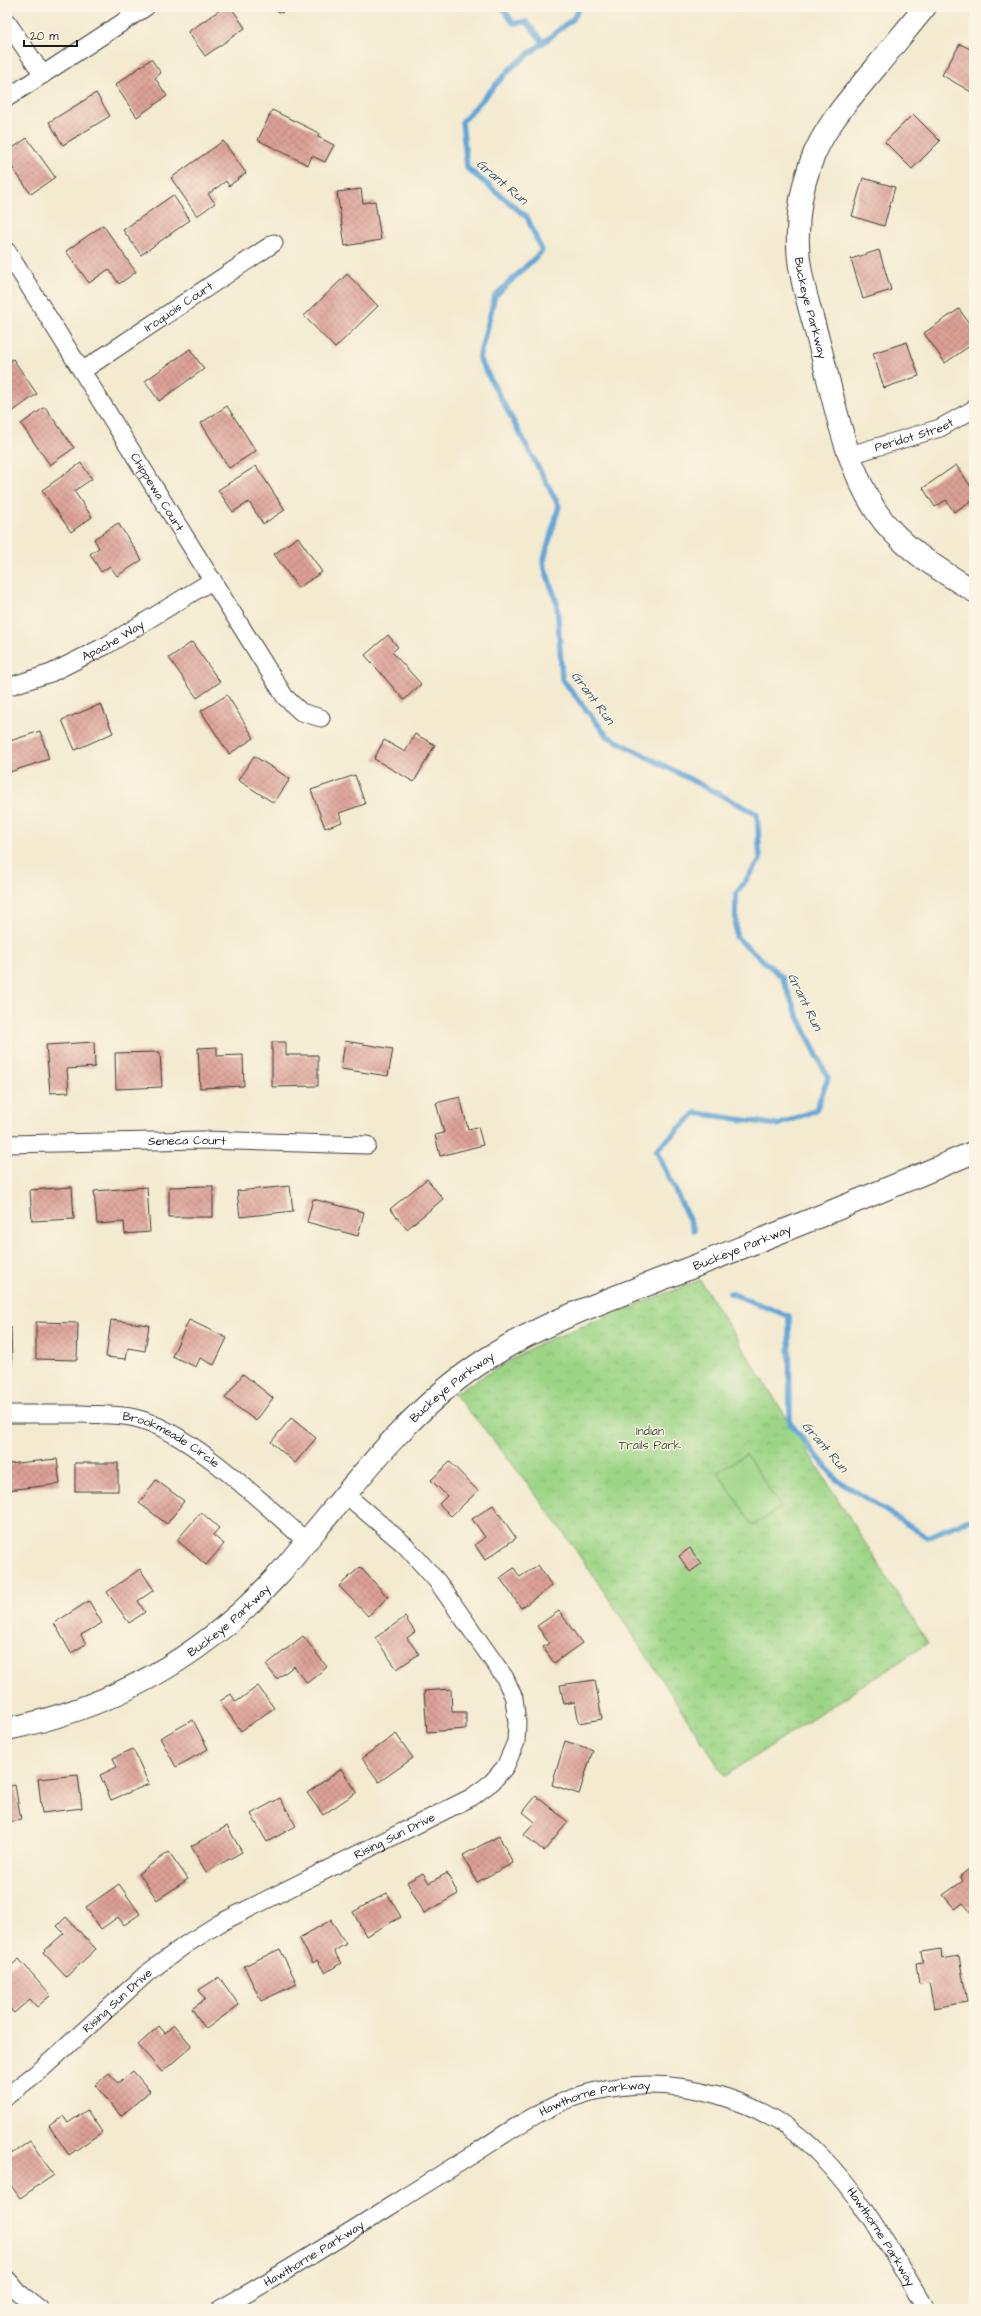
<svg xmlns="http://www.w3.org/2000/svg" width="981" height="2316" viewBox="0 0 981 2316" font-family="'Architects Daughter',sans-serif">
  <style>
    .park { fill: url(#park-crowns); stroke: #5c7852 }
    .pitch { fill: #9dd587; stroke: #5c7852 }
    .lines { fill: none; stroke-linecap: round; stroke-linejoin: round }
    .stream { stroke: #63a6d7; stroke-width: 5.5 }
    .building { fill: url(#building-cross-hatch) }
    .minor-casing { stroke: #3c3b37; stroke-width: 19 }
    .tertiary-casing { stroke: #3c3b37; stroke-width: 24 }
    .minor { stroke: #fff; stroke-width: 17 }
    .tertiary { stroke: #fff; stroke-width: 22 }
    .labels { text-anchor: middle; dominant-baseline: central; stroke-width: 3; stroke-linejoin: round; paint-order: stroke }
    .street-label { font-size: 12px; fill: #1c1c1c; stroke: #fcf5e5 }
    .park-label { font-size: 12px; fill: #495d41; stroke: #fcf5e5 }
    .water-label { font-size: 13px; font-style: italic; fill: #3c5a70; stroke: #fcf5e5 }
  </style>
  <defs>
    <pattern id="park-crowns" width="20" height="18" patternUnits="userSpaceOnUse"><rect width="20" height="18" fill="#9dd587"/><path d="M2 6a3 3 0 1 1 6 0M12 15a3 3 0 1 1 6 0" fill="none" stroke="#87b674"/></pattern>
    <pattern id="building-cross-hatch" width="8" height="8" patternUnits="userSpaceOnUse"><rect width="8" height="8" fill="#dca096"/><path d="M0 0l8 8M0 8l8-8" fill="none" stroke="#bc8981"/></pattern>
  </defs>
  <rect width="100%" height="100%" fill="#fcf5e5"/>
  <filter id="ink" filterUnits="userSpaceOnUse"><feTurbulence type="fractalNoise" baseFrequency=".025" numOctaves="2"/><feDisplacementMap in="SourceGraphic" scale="8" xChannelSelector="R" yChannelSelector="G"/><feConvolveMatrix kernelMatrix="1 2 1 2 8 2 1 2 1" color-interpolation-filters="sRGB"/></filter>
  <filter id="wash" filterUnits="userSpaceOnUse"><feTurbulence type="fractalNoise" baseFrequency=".012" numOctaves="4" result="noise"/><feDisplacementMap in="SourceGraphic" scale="16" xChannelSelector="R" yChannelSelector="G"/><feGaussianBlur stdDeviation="0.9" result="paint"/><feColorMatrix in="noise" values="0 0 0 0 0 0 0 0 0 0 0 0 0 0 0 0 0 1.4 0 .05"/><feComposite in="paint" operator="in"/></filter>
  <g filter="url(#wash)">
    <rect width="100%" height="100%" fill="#f3ead0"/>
    <path class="park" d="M700,1280L928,1643L725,1776C639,1647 558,1510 454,1394L538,1344Z"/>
    <path class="pitch" d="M746,1454L781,1507L753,1526L718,1472Z"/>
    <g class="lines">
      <g class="stream">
        <path d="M502,7L513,23L527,22L543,42"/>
        <path d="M580,7L573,19L511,68L462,122L467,168L527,217L542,251L495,296L479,358L559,506L543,563L557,603L562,679L607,736L757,814L760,860L736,894V937L782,977L795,1010L828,1078L816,1110L778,1125L696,1113L656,1150L694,1230"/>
        <path d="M730,1293L789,1316L790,1423L836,1479L927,1537L974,1518"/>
      </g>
    </g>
    <g id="blocks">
      <g class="building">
        <path d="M224,7H231L245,28L205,56L188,32Z"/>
        <path d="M264,7H284L282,13Z"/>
        <path d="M960,44L974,51L973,93L942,75Z"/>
        <path d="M151,59L161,73L155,78L167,96L137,117L115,85Z"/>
        <path d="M96,93L110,116L63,145L49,122Z"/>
        <path d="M272,110L319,133L318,137L334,145L325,162L312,156L308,165L258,140Z"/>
        <path d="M913,114L940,141L912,169L885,142Z"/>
        <path d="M27,138L55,177L31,194L7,160V152Z"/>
        <path d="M223,141L246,173L229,186L226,181L208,194L215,203L197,216L171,178Z"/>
        <path d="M863,178L895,187L884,226L852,216Z"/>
        <path d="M361,189L363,203L375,201L381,240L345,246L337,192Z"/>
        <path d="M173,195L190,220L141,255L123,230Z"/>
        <path d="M103,225L136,272L119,284L109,269L89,283L66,251Z"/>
        <path d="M879,250L891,290L863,299L851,259Z"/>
        <path d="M347,274L378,306L335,348L304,316Z"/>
        <path d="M959,309L974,330V343L945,363L924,333Z"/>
        <path d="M907,342L919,376L884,388L873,353Z"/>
        <path d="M190,349L204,369L159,401L145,381Z"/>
        <path d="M13,359L37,394L12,412L7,405V363Z"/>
        <path d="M227,406L256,451L229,468L201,423Z"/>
        <path d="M45,407L74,448L50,465L21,424Z"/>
        <path d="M81,463L92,479L74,491L92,517L71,532L42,490Z"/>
        <path d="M956,465L974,491V499L954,512L946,500L935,507L923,488Z"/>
        <path d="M256,466L285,510L263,524L249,502L233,512L218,490Z"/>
        <path d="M118,523L142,560L117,576L110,566L101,572L90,554L99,548L94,539Z"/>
        <path d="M298,537L322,572L298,588L274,554Z"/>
        <path d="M388,635L398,647L392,652L421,684L404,700L365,655Z"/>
        <path d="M192,642L220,682L197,698L169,658Z"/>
        <path d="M227,695L254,738L229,754L201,711Z"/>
        <path d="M101,704L113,733L75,750L62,720Z"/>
        <path d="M40,731L49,759L7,773V742Z"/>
        <path d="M415,734L435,745L414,782L374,759L384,740L405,752Z"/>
        <path d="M254,756L290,779L274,803L238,780Z"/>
        <path d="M355,775L365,804L339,813L342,822L325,828L311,790Z"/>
        <path d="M345,1041L393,1049L388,1076L341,1069Z"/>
        <path d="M94,1042L95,1067L67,1069L69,1092L50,1093L46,1045Z"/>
        <path d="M272,1042H286V1055H318V1086L272,1087Z"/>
        <path d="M217,1047V1056L243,1055L244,1086L200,1088L198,1048Z"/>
        <path d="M160,1052L162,1087L116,1089L115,1053Z"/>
        <path d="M460,1097L468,1129L478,1127L483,1145L440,1156L435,1135L444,1133L436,1103Z"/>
        <path d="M427,1179L443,1199L407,1229L390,1209Z"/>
        <path d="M213,1186V1217H169V1187Z"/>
        <path d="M290,1186L293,1211L240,1217L237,1191Z"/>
        <path d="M72,1187L74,1219L32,1221L30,1190Z"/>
        <path d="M147,1187L150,1232L125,1234L124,1222L97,1224L94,1191Z"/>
        <path d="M313,1199L364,1212L358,1236L307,1222Z"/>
        <path d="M111,1320L149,1325L145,1351L128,1348L126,1359L106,1357Z"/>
        <path d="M189,1320L227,1338L214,1365L200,1358L196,1367L172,1356Z"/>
        <path d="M36,1322L78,1323L77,1360L36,1359Z"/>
        <path d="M7,1327H11L12,1364H7Z"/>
        <path d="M243,1374L273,1398L256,1421L225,1398Z"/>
        <path d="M291,1418L316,1438L295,1463L271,1442Z"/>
        <path d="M57,1459L60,1484L7,1490V1464Z"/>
        <path d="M450,1462L478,1491L451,1516L439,1504L447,1496L431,1480Z"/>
        <rect x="75" y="1463" width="43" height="28"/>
        <path d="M156,1480L184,1501L167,1524L139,1503Z"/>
        <path d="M493,1505L516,1538L485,1560L475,1545L485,1537L472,1519Z"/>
        <path d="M201,1512L219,1528L213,1535L224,1544L206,1565L177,1540Z"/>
        <path d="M690,1548L701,1564L690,1572L679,1556Z"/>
        <path d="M538,1565L552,1586L521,1608L500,1578L514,1568L520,1577Z"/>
        <path d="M360,1567L388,1597L368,1616L339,1586Z"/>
        <path d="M140,1569L154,1590L138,1601L145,1612L129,1623L107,1592Z"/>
        <path d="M89,1601L102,1623L81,1635L86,1644L71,1653L54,1623Z"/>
        <path d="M559,1611L582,1643L554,1663L543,1647L549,1643L537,1626Z"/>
        <path d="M405,1617L415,1632L407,1638L419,1654L397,1669L375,1638Z"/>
        <path d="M303,1636L327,1667L307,1683L294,1666L277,1679L266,1665Z"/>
        <path d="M595,1680L602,1719L579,1723L575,1702L564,1704L560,1685Z"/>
        <path d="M258,1686L274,1708L241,1731L220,1701L231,1694L236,1702Z"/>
        <path d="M451,1689L452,1712H466V1729L427,1732L424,1691Z"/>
        <path d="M193,1720L208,1749L176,1767L160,1738Z"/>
        <path d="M396,1734L413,1758L379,1782L362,1758Z"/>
        <path d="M565,1741L593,1750L579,1794L552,1785Z"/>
        <path d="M133,1749L149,1784L111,1800L100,1775L117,1767L113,1758Z"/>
        <path d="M341,1769L357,1792L323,1815L307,1793Z"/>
        <path d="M78,1775L82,1808L42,1813L38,1779Z"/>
        <path d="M15,1785L21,1820L7,1822V1787Z"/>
        <path d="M536,1796L568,1822L544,1851L524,1835L535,1822L523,1812Z"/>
        <path d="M280,1798L296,1826L267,1842L251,1814Z"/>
        <path d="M227,1826L242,1852L206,1872L191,1846Z"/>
        <path d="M499,1836L513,1863L477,1882L463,1855Z"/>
        <path d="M169,1852L188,1879L157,1900L139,1873Z"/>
        <path d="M974,1865V1916L963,1903L955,1909L943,1895L963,1881L960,1876Z"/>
        <path d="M423,1873L429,1883L447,1873L458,1894L424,1913L407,1882Z"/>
        <path d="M119,1884L140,1914L124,1925L118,1917L101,1929L86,1907Z"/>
        <path d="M387,1893L401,1917L366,1936L353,1912Z"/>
        <path d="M66,1917L96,1949L66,1977L43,1952L64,1933L57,1926Z"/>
        <path d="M331,1920L346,1944L334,1951L341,1963L325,1973L317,1960L313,1963L299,1938Z"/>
        <path d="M280,1949L297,1984L261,2001L244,1966Z"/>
        <path d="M941,1949L942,1959L959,1956L967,2002L934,2008L929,1983L919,1984L916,1963L923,1962L921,1952Z"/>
        <path d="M19,1959L51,1995L37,2007L30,1999L14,2013L7,2006V1984L9,1982L7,1969Z"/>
        <path d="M219,1977L239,2005L206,2029L192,2009L205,1999L199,1990Z"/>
        <path d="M174,2025L192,2046L162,2072L138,2045L159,2026L165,2033Z"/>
        <path d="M133,2071L150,2091L121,2116L95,2085L109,2073L118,2083Z"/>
        <path d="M87,2110L102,2132L69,2155L49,2126L63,2116L68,2123Z"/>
        <path d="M30,2141L54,2175L20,2198L7,2180V2157Z"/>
      </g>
    </g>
  </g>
  <g filter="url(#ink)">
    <use href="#blocks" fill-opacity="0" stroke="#3c3b37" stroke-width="1"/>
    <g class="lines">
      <g class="minor-casing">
        <g id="minor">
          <path d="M7,22L43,75"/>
          <path d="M7,98L146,7"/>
          <path id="s1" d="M7,251L285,697L301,712L321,718"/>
          <path id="s2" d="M82,371L274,243"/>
          <path id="s3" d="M850,455L940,428L974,409"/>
          <path id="s4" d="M7,687L51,673L107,645L213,580"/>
          <path id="s5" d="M7,1144L203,1140L367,1145"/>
          <path id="s6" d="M7,1414C32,1414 58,1414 83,1414C100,1415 118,1414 135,1418C188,1430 264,1504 306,1541"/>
          <path id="s7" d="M7,2096L43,2068L146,1974L185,1945L220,1923L472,1797L492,1782L505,1767L516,1742L517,1723L514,1698L505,1678L437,1581L405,1545L345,1494"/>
          <path d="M7,2279L18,2292L40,2309"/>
          <path id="s8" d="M220,2309C305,2262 386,2208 469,2157C509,2132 549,2101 596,2091C674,2073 764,2097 820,2155C864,2199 894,2256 926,2309"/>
        </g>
      </g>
      <g class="tertiary-casing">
        <g id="tertiary">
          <path id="s9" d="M925,7C909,27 893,46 877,66C852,96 823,127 810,165C801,190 797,218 798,246C799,278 811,311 819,343C834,399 844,462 876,511C900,547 938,569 974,591"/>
          <path id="s10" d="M7,1729C115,1707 204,1657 278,1575C291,1561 303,1545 315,1531C364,1472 412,1410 476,1366C539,1322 614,1298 685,1270C782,1232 878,1193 974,1152"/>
        </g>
      </g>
      <use href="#minor" class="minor"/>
      <use href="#tertiary" class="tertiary"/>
    </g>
  </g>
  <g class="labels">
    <g class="street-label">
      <text stroke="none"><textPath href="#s2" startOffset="116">Iroquois Court</textPath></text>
      <text stroke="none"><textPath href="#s9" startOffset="342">Buckeye Parkway</textPath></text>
      <text stroke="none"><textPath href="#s3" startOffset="67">Peridot Street</textPath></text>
      <text stroke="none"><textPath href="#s1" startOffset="284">Chippewa Court</textPath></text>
      <text stroke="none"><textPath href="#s4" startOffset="116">Apache Way</textPath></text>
      <text stroke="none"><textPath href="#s5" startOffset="180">Seneca Court</textPath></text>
      <text stroke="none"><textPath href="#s10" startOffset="898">Buckeye Parkway</textPath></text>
      <text stroke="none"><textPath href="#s10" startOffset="574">Buckeye Parkway</textPath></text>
      <text stroke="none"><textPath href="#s6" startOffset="170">Brookmeade Circle</textPath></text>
      <text stroke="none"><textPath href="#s10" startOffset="250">Buckeye Parkway</textPath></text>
      <text stroke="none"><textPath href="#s7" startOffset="470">Rising Sun Drive</textPath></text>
      <text stroke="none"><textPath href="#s7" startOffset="146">Rising Sun Drive</textPath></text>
      <text stroke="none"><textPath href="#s8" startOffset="433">Hawthorne Parkway</textPath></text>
      <text stroke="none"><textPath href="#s8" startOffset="781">Hawthorne Parkway</textPath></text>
      <text stroke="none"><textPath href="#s8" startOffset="109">Hawthorne Parkway</textPath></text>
    </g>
    <g class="park-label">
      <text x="650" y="1431">Indian<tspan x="650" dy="14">Trails Park</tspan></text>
    </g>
    <g class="water-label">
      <text transform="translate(502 182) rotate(40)">Grant Run</text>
      <text transform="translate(593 698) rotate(53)">Grant Run</text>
      <text transform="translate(805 1002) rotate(64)">Grant Run</text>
      <text transform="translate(825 1447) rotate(49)">Grant Run</text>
    </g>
  </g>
  <rect width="981" height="2316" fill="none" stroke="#fcf5e5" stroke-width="24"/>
  <path d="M24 40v6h53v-6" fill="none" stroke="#1c1c1c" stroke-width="2"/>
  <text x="30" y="40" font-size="12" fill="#1c1c1c" stroke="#fcf5e5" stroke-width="3" paint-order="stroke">20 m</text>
</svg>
